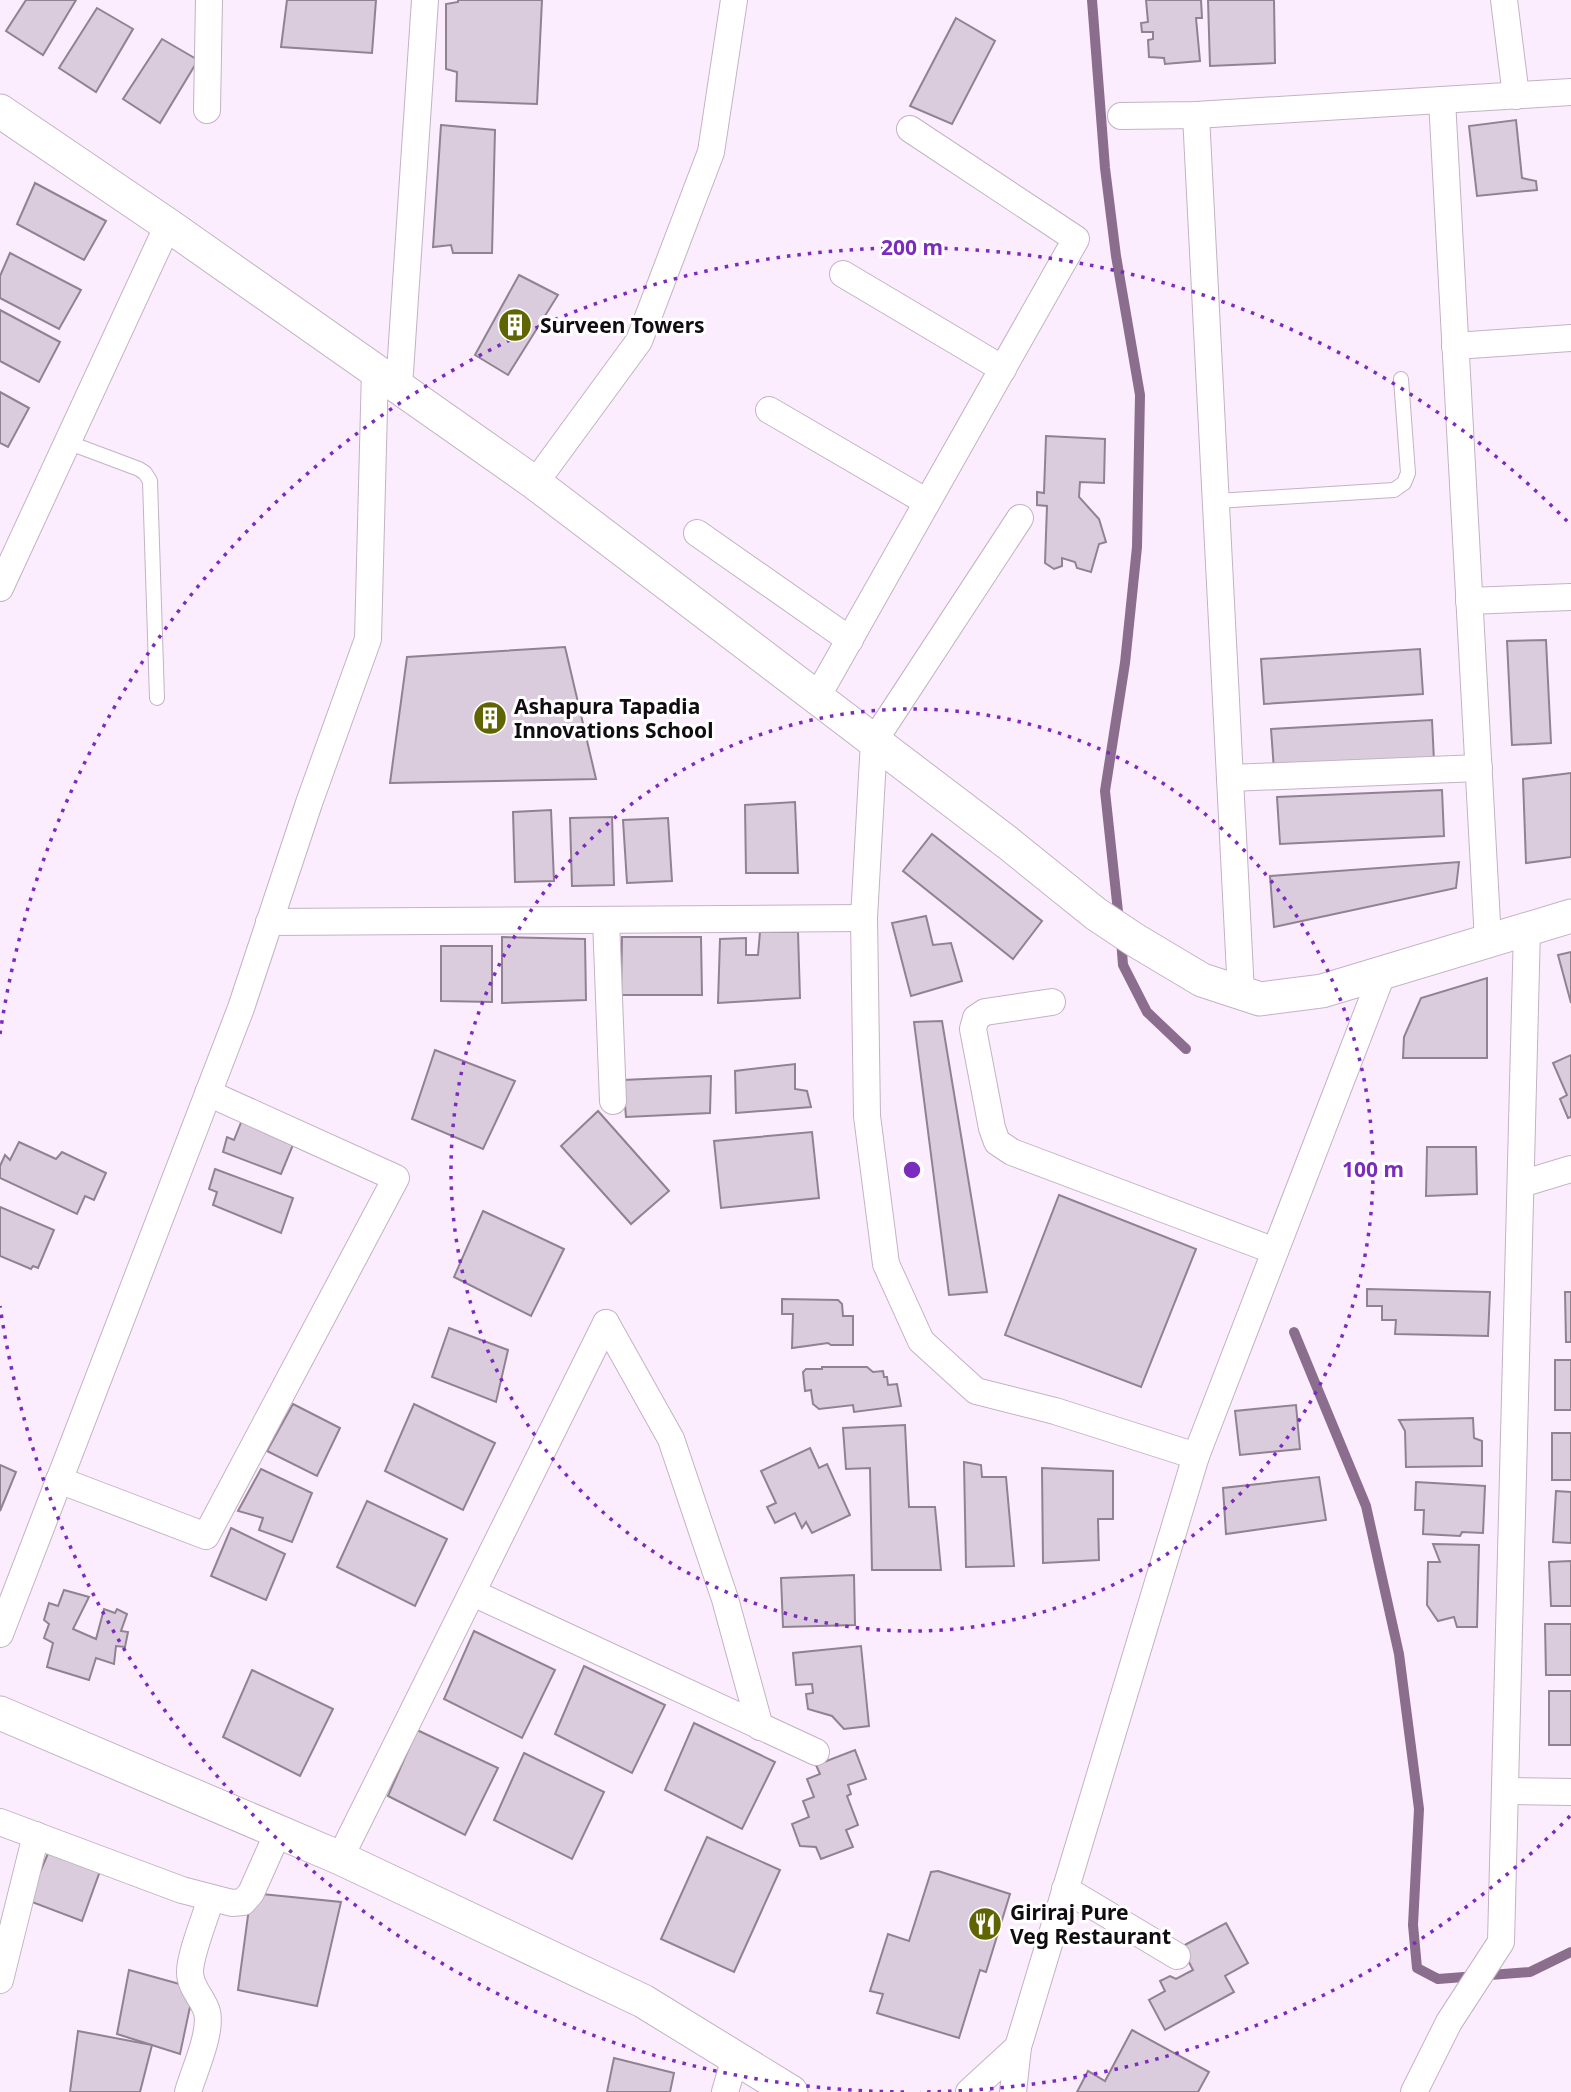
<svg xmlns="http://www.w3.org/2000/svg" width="1571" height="2092" viewBox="0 0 1571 2092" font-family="'Noto Sans',sans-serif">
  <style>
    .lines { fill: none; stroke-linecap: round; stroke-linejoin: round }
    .stream { stroke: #8b6d8e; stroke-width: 10 }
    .building { fill: #dbccdd; stroke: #908291; stroke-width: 2 }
    .service-casing { stroke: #c2b3c3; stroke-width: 16 }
    .minor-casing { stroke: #c2b3c3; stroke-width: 28 }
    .tertiary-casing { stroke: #c2b3c3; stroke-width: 35 }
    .service { stroke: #fff; stroke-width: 14 }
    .minor { stroke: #fff; stroke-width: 26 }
    .tertiary { stroke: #fff; stroke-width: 33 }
    .ring { fill: none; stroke: #7b2cbf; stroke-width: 3.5; stroke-dasharray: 3.5 7 }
    .labels { text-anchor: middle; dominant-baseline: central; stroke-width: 6; stroke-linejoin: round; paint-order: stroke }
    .poi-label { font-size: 21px; font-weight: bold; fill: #110c11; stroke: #fff; text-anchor: start }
    .centre { fill: #7b2cbf; stroke: #fff; stroke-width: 3.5 }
    .ring-label { font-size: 21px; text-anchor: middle; font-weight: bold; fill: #7b2cbf; stroke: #fff; stroke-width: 6; stroke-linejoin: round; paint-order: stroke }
  </style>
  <rect width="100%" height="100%" fill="#fcedfe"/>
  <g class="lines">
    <g class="stream">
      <path d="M1092,0L1105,168L1116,256L1140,395L1137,547L1125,663L1105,791L1119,921"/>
      <path d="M1121,939L1123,965L1147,1012L1186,1049"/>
      <path d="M1294,1332L1366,1506L1399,1654L1419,1809L1413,1925L1417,1968L1438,1979L1530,1972L1571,1952"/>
    </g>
  </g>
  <g class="building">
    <path d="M26,0H76L43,55L6,31Z"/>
    <path d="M287,0H376L372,53L281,47Z"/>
    <path d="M458,0H542L537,104L456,101L457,72L446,69V4L458,2Z"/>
    <path d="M1146,0H1201L1202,18H1196L1200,61L1165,64L1164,58L1149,57L1148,40L1153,39V32H1142L1141,23L1148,22Z"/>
    <path d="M1208,0H1274L1275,63L1210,66Z"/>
    <path d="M97,8L133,29L96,92L59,68Z"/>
    <path d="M956,18L995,41L952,124L910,106Z"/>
    <path d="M162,39L198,60L160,123L123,99Z"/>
    <path d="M1516,120L1522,178L1536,181L1537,190L1477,196L1469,126Z"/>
    <path d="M441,125L495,130L492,253H453L451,245L433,247Z"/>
    <path d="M35,183L106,221L84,260L17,224Z"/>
    <path d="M10,253L81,290L59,329L0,298V276Z"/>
    <path d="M519,275L558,295L508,375L475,355Z"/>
    <path d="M0,310L60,342L39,382L0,361Z"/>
    <path d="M0,392L29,408L8,447L0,443Z"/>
    <path d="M1046,436L1105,439L1104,483L1080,482L1079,497L1099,519L1106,542L1099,544L1091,572L1077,568L1075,562L1062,558V566L1054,569L1045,563L1047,506L1037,505V492L1044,493Z"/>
    <path d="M1546,640L1551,743L1512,745L1507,641Z"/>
    <path d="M565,647L596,779L390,783L407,657Z"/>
    <path d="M1420,649L1423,694L1264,704L1261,659Z"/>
    <path d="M1432,720L1434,761L1274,770L1271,729Z"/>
    <path d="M1571,773V857L1526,863L1523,779Z"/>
    <path d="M1442,790L1444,836L1280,844L1277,797Z"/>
    <path d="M795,802L798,873H746L745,805Z"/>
    <path d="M551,810L554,881L515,882L513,812Z"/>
    <path d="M612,817L614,885L572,886L570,818Z"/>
    <path d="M668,818L672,881L627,883L623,820Z"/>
    <path d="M932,834L1042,921L1013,959L903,871Z"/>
    <path d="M1459,862L1456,888L1274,927L1270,876Z"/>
    <path d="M926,916L933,945L951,943L962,981L911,996L892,923Z"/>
    <path d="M760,932H798L800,998L718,1003L720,939L746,938V955H758Z"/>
    <path d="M502,937L585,939L586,1000L502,1003Z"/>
    <path d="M622,937H701L702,995H621Z"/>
    <path d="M441,946H492V1002L441,1001Z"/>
    <path d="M1571,952V1003L1558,955Z"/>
    <path d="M1487,978V1058H1403L1404,1037L1421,998Z"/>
    <path d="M942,1021L987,1292L949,1295L914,1022Z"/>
    <path d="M435,1050L515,1081L483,1149L412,1119Z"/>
    <path d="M1571,1055V1117L1568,1118L1560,1099L1567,1095L1553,1063Z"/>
    <path d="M795,1064V1089L807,1091L811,1107L736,1113L735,1071Z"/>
    <path d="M711,1076L710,1113L626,1117L623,1080Z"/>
    <path d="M598,1111L669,1191L631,1224L561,1146Z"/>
    <path d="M242,1120L295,1140L281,1174L223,1152L227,1137L234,1140Z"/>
    <path d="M812,1132L819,1198L721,1208L714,1141Z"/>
    <path d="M19,1142L56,1159L62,1152L106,1173L94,1200L85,1196L77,1214L0,1178V1166L5,1155L10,1160Z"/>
    <path d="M1427,1147H1476L1477,1194L1426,1196Z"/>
    <path d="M215,1169L293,1198L281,1233L213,1205L217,1192L209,1189Z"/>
    <path d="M1059,1195L1196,1249L1141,1387L1005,1335Z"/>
    <path d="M0,1207L54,1230L38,1268L33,1266L31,1269L0,1256Z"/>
    <path d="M483,1211L564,1249L531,1316L454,1277Z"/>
    <path d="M1367,1289L1490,1292L1488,1336L1395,1334L1396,1320H1382V1306H1367Z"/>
    <path d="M1565,1292H1571V1342H1566Z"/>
    <path d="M782,1299L838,1300L842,1304L843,1316H853V1345H831L828,1343L792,1348L793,1314H782Z"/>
    <path d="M449,1328L508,1350L496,1402L432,1377Z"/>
    <rect x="1555" y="1360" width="16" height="50"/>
    <path d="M822,1367H867L873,1372L883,1371L884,1377H887L888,1385L897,1384L901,1406L854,1412L853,1405L819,1409L813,1404L811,1390L805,1391L803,1372L806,1369H822Z"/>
    <path d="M293,1404L340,1428L317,1476L267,1451Z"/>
    <path d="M414,1404L495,1443L463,1510L385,1471Z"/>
    <path d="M1296,1405L1300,1449L1240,1455L1235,1411Z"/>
    <path d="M1473,1418L1474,1438L1482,1441V1466L1406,1467L1405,1431L1399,1420Z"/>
    <path d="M905,1425L909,1507H935L941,1570H872L870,1468L846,1469L843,1428Z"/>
    <rect x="1552" y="1433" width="19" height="47"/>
    <path d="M810,1448L819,1468L827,1464L850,1515L812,1533L806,1522L802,1528L795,1513L775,1523L767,1507L776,1503L761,1471Z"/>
    <path d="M964,1462L981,1465L982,1477H1006L1014,1566L966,1567Z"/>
    <path d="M0,1465L16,1472L0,1511Z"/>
    <path d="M1042,1468L1113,1471V1519H1098L1099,1560L1043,1563Z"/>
    <path d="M261,1469L312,1493L292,1542L259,1530L263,1518L238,1511Z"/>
    <path d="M1319,1477L1326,1520L1226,1534L1223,1488Z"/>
    <path d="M1416,1482L1485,1486L1483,1533L1462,1532L1460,1536L1423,1534L1424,1510H1415Z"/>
    <path d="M1556,1491L1571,1492V1543L1553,1542Z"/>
    <path d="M367,1501L447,1539L415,1606L337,1567Z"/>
    <path d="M231,1528L285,1554L266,1600L211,1576Z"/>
    <path d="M1433,1544L1479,1545L1477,1627H1457L1454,1617L1438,1621L1427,1605L1428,1562H1440Z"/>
    <path d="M1571,1561V1606H1551L1549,1562Z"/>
    <path d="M854,1575L855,1625L783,1627L781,1578Z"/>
    <path d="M64,1590L89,1597L73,1629L96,1639L104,1609L115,1613L117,1609L127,1614L121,1631L128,1632L125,1647L116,1646L114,1664L96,1658L89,1680L47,1667L53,1643L44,1638L49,1624L44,1620L49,1603L58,1606Z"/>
    <path d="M1545,1624H1571V1675H1546Z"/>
    <path d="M474,1631L555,1670L522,1738L444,1699Z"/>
    <path d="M861,1646L869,1726L844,1729L832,1716L808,1709L806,1694L813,1693L812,1684L796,1685L793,1653Z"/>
    <path d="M584,1666L665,1705L632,1773L555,1734Z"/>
    <path d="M252,1670L333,1709L300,1776L223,1737Z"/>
    <rect x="1549" y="1691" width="22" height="54"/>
    <path d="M694,1723L775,1762L742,1829L665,1790Z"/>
    <path d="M417,1730L498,1768L465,1835L388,1796Z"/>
    <path d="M855,1750L866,1779L848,1785L851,1794L847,1796L858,1825L846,1830L853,1847L821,1859L816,1847L800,1846L792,1824L809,1817L803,1801L814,1797L807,1779L820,1774L816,1765Z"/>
    <path d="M524,1753L604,1792L572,1859L494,1820Z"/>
    <path d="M707,1837L780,1870L734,1972L661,1939Z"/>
    <path d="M49,1851L100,1871L82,1921L24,1899L36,1868L41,1870Z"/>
    <path d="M938,1871L1010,1894L986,1972L980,1970L959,2038L877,2013L883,1994L870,1991L888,1934L909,1941L931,1872Z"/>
    <path d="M251,1893L341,1902L317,2006L238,1990Z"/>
    <path d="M1226,1923L1248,1963L1225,1976L1234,1992L1165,2030L1149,2000L1165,1991L1160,1981L1170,1976L1176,1979L1193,1970L1181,1947Z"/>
    <path d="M129,1970L194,1988L180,2054L117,2034Z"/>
    <path d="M1132,2030L1209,2072L1198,2092H1077L1088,2071L1105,2081Z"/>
    <path d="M78,2031L152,2045L140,2092H70Z"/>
    <path d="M614,2058L674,2073L670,2092H607Z"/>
  </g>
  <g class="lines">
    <g class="service-casing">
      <g id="service">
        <path d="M67,442L139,469L145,473L150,481L157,698"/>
        <path d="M1217,501L1394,490L1404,483L1408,473L1401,379"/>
      </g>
    </g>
    <g class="minor-casing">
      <g id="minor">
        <path d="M1504,0L1516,96"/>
        <path d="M1442,100L1488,941"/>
        <path d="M207,110L209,0"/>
        <path d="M1196,115L1241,993"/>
        <path d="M1121,116L1196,115L1571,92"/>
        <path d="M843,274L1003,369"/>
        <path d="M1455,346L1571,338"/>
        <path d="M399,387L425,0"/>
        <path d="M769,410L927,502"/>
        <path d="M535,483L639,341L711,152L734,0"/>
        <path d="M1020,518L874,741L864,918L867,1116L886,1264L921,1341L976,1391L1055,1411L1196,1456"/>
        <path d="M697,533L850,640"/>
        <path d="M0,588L168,225"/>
        <path d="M1469,601L1571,597"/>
        <path d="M817,697L1076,239L910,129"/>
        <path d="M1230,778L1479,768"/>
        <path d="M606,920L613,1101"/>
        <path d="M269,922L864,918"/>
        <path d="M1052,1002L985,1012L976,1018L973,1029L992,1128L997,1142L1012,1152L1275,1251"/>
        <path d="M1521,1184L1571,1169"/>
        <path d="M606,1323L671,1439L725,1599L760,1727"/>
        <path d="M59,1480L206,1536L396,1178L208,1093"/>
        <path d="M473,1593L816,1752"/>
        <path d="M0,1634L241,1008L309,803L368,639L375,370"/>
        <path d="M1506,1791L1571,1792"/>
        <path d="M0,1822L182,1890L232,1903L243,1902L251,1893L279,1830"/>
        <path d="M340,1858L606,1323"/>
        <path d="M1065,1889L1177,1956"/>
        <path d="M0,1980L36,1835"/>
        <path d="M188,2092C194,2071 212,2033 207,2012C203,1998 190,1988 190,1972C190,1954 206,1916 211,1898"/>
        <path d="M725,2092L735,2058"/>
        <path d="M969,2092L1018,2047"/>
        <path d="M1013,2092L1018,2047L1196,1456L1383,972"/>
        <path d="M1414,2092L1449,2022L1501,1942L1527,929"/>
      </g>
    </g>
    <g class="tertiary-casing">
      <g id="tertiary">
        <path d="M0,111L168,225L535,483L1008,843L1096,914L1135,940L1202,980L1260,999L1322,991L1571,916"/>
        <path d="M0,1713L340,1858L643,2001L791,2092"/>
      </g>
    </g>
    <use href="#service" class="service"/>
    <use href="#minor" class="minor"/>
    <use href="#tertiary" class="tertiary"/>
  </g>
  <g class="ring">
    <circle cx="912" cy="1170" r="461"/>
    <path d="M1570 1816A922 922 0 0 1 920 2092M904 2092A922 922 0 0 1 0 1306M0 1034A922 922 0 0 1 1570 524"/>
  </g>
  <defs>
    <g id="building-disc" transform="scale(1.75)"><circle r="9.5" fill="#606501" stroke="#fff"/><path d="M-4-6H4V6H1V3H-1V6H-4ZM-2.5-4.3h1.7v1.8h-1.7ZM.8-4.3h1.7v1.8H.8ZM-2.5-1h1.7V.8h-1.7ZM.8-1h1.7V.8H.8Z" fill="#fff"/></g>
    <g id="restaurant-disc" transform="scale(1.75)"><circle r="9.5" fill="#606501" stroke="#fff"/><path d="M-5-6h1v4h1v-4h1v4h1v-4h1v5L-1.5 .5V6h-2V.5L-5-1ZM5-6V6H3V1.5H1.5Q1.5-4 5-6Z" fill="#fff"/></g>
  </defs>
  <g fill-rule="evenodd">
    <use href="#building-disc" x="515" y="325"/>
    <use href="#building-disc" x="490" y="718"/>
    <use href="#restaurant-disc" x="985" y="1924"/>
  </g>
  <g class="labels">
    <g class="poi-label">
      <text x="540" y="325">Surveen Towers</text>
      <text x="514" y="706">Ashapura Tapadia<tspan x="514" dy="24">Innovations School</tspan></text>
      <text x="1010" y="1912">Giriraj Pure<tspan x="1010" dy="24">Veg Restaurant</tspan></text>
    </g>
  </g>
  <circle cx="912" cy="1170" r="10" class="centre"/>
  <g class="ring-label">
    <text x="912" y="255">200 m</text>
    <text x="1373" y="1177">100 m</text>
  </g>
</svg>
